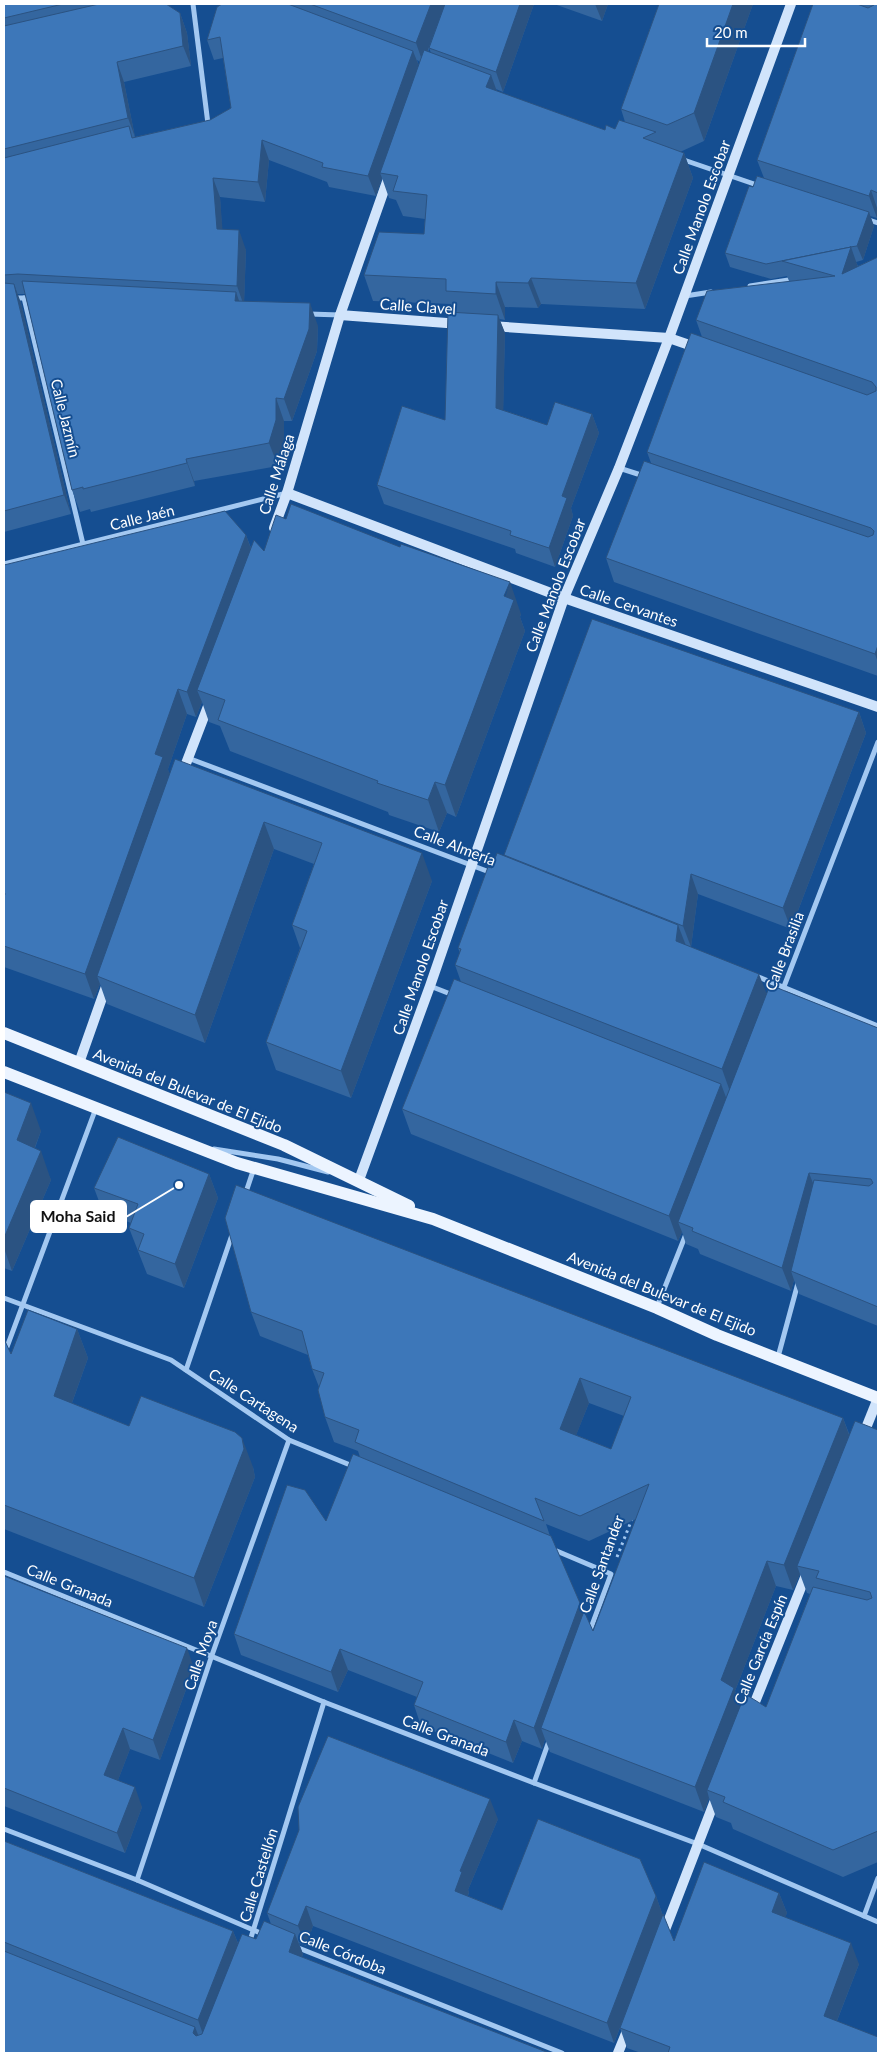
<svg xmlns="http://www.w3.org/2000/svg" width="882" height="2057" viewBox="0 0 882 2057" font-family="Lato,sans-serif">
  <style>
    .lines { fill: none; stroke-linecap: round; stroke-linejoin: round }
    .path { stroke: #a3c8f1; stroke-width: 3; stroke-dasharray: 2.5 4; stroke-linecap: butt }
    .street { stroke: #a3c8f1; stroke-width: 5 }
    .secondary { stroke: #d1e4fb; stroke-width: 10 }
    .primary { stroke: #ecf4ff; stroke-width: 12 }
    .wall { fill: #34669f; fill-rule: evenodd }
    .shaded-wall { fill: #2b5382 }
    .building { fill: #3d77b9; stroke: #2b5382; fill-rule: evenodd }
    .labels { text-anchor: middle; dominant-baseline: central; stroke-width: 4; stroke-linejoin: round; paint-order: stroke }
    .street-label { font-size: 15px; fill: #fff; stroke: #154e91 }
    .leader { fill: none; stroke: #fff; stroke-width: 2 }
    .callout-dot { fill: #fff; stroke: #154e91; stroke-width: 2 }
    .callout { fill: #fff; stroke: #fff; stroke-width: 2 }
    .callout-label { font-size: 16px; text-anchor: middle; font-weight: bold; fill: #111 }
  </style>
  <rect width="100%" height="100%" fill="#154e91"/>
  <g class="lines">
    <path class="path" d="M617,1557L632,1519"/>
    <g class="street">
      <path d="M193,4L208,124"/>
      <path d="M681,159L760,186"/>
      <path d="M866,219L878,223"/>
      <path d="M750,286L795,279"/>
      <path d="M685,296L711,292"/>
      <path d="M4,298H30"/>
      <path d="M24,298L83,544"/>
      <path d="M309,314L340,315"/>
      <path d="M619,468L644,476"/>
      <path d="M4,564L287,493"/>
      <path d="M188,758L492,873"/>
      <path d="M756,976L878,1026"/>
      <path d="M430,986L453,995"/>
      <path d="M783,989L878,742"/>
      <path d="M214,1149L278,1159L328,1172"/>
      <path d="M245,1195L254,1168"/>
      <path d="M4,1298L171,1360L289,1440L355,1467"/>
      <path d="M657,1307L686,1234"/>
      <path d="M4,1355L96,1108"/>
      <path d="M778,1357L798,1283"/>
      <path d="M186,1370L233,1232"/>
      <path d="M552,1549L611,1574L589,1633"/>
      <path d="M4,1572L324,1702L534,1783L698,1844L878,1922"/>
      <path d="M534,1783L549,1741"/>
      <path d="M4,1829L137,1880L265,1935"/>
      <path d="M137,1880L212,1655L289,1440"/>
      <path d="M864,1916L878,1878"/>
      <path d="M249,1944L324,1702"/>
      <path d="M296,1947L562,2053"/>
    </g>
    <g class="secondary">
      <path d="M340,315L460,324"/>
      <path d="M490,326L669,338L698,348"/>
      <path d="M287,493L564,598L878,707"/>
      <path d="M274,528L287,493L340,315L389,176"/>
      <path d="M182,774L210,701"/>
      <path d="M79,1063L108,981"/>
      <path d="M359,1180L430,986L564,598L619,468L669,338L791,4"/>
      <path d="M862,1438L878,1398"/>
      <path d="M751,1712L808,1570"/>
      <path d="M663,1935L717,1795"/>
      <path d="M618,2053L629,2026"/>
    </g>
    <g class="primary">
      <path d="M4,1033L284,1145L409,1206"/>
      <path d="M4,1072L237,1163L433,1219L657,1308L717,1335L878,1398"/>
    </g>
  </g>
  <g class="wall">
    <path d="M4,4H166L180,13L187,33L191,66L124,82L135,137L210,120L231,108L223,58L214,60L207,40L222,4H445L428,52L431,53L429,48L534,4L503,92L496,89L497,91L605,130L615,129L625,122L621,109L659,4H753L704,141L680,152L684,153L693,178L645,309L541,304L538,308L505,307V320L499,319L505,333L503,410L547,425L592,414L599,433L571,508L573,516L555,567L516,553L515,549L384,504L377,485L445,420L454,312L451,304L373,301L364,275L424,234L425,219L403,216L396,200L389,198L382,178L376,196L329,187L327,182L269,160L265,202L220,197L222,230L246,250L244,302L318,326L317,351L292,421H284V443L278,466L194,481L195,486L91,512L90,509L80,512L72,490L25,294H17L21,303L71,514L4,532ZM417,60L420,62L419,66Z"/>
    <path d="M554,4H608L602,21Z"/>
    <path d="M813,4H878V214L877,218L870,216L874,226L863,260L856,262L858,266L878,257V676L614,582L606,558L651,463L647,452L702,337L696,320L789,281L787,276L771,279L730,267L725,253L753,187L764,178L757,160Z"/>
    <path d="M246,535L251,548L521,614L520,617L525,631L456,817L447,813L439,832L389,815L388,812L230,751L220,726L209,722L202,702L196,717L187,714L168,769L169,774L432,881L351,1098L276,1070L266,1042L300,948L292,925L314,864L274,849L205,1043L107,1004L100,984L94,999L4,967V897L5,894Z"/>
    <path d="M859,712L866,733L791,929L698,894L691,947L767,994L878,1028V1326L799,1294L794,1280L791,1291L700,1254L698,1249L686,1244L682,1232L678,1241L411,1134L402,1109L461,982L455,965L460,953L458,948L492,868L504,856Z"/>
    <path d="M4,1092L41,1131L35,1148L51,1180L12,1271L4,1268Z"/>
    <path d="M209,1174L218,1198L184,1288L147,1274L129,1228L131,1223L103,1212L94,1188Z"/>
    <path d="M251,1312L843,1418L850,1436L878,1430V1862L843,1877L733,1829L731,1823L716,1817L709,1798L704,1812L550,1752L545,1739L542,1749L522,1741L513,1763L421,1726L414,1705L417,1697L348,1670L338,1692L241,1655L234,1634L326,1521L360,1457L358,1451L334,1442L325,1417L319,1387L312,1369L308,1355L260,1336ZM589,1403L624,1416L611,1449L576,1435ZM636,1519L593,1631L584,1612L550,1536L546,1524L589,1541ZM800,1574L807,1593L810,1594L766,1707L741,1706L735,1691L776,1586L793,1590Z"/>
    <path d="M77,1329L88,1358L72,1403L129,1426L253,1467L255,1477L204,1607L4,1529V1339L11,1354Z"/>
    <path d="M4,1576L194,1668L160,1760L130,1749L118,1780L142,1807L125,1853L4,1806Z"/>
    <path d="M498,1819L468,1890L469,1892L468,1896L502,1910L656,1896L663,1916L674,1941L779,1893L787,1913L785,1917L859,1964L837,2021L878,2053H641L627,2048L620,2028L614,2043L313,1926L306,1946L299,1943L303,1954L302,1957L549,2053H4V1841L233,1931L238,1943L256,1939L271,1924L267,1913Z"/>
  </g>
  <g class="shaded-wall">
    <path d="M431,4H445L423,63L416,43Z"/>
    <path d="M520,4H534L503,92L496,72Z"/>
    <path d="M595,4H608L602,21Z"/>
    <path d="M733,4H753L704,141L694,113Z"/>
    <path d="M180,13L187,33L191,66L183,46Z"/>
    <path d="M413,51L421,71L380,173L382,178L376,196L368,176Z"/>
    <path d="M117,62L124,82L135,137L128,118Z"/>
    <path d="M491,75L500,100L486,87Z"/>
    <path d="M262,140L269,160L265,202L258,182Z"/>
    <path d="M684,153L693,178L645,309L636,283Z"/>
    <path d="M213,178L220,197L224,249L217,229Z"/>
    <path d="M871,190L878,211L877,218L869,196Z"/>
    <path d="M869,212L874,226L863,260L857,246Z"/>
    <path d="M239,230L246,250L244,306L237,286Z"/>
    <path d="M851,247L859,270L842,274Z"/>
    <path d="M531,278L541,304L538,308L528,283Z"/>
    <path d="M496,282L505,307V320L496,294Z"/>
    <path d="M14,284L21,303L71,514L64,495Z"/>
    <path d="M236,292L244,315L235,301Z"/>
    <path d="M310,303L318,326L317,351L292,421L284,399Z"/>
    <path d="M498,315L505,333L503,426L496,408Z"/>
    <path d="M276,398L284,421V443L278,466L269,443Z"/>
    <path d="M592,414L599,433L571,508L573,516L555,567L549,548L562,496Z"/>
    <path d="M186,459L194,481L195,486L187,463Z"/>
    <path d="M246,535L255,560L197,690L202,702L196,717L187,692Z"/>
    <path d="M510,582L521,614L520,617L525,631L456,817L445,785Z"/>
    <path d="M878,645V663L875,654Z"/>
    <path d="M178,689L187,714L168,769L172,782L97,976L100,984L94,999L85,974L155,754Z"/>
    <path d="M859,712L866,733L791,929L783,908Z"/>
    <path d="M435,782L447,813L439,832L428,800Z"/>
    <path d="M264,822L274,849L205,1043L195,1015Z"/>
    <path d="M422,853L432,881L351,1098L341,1071Z"/>
    <path d="M691,874L698,894L691,947L683,926Z"/>
    <path d="M678,925L690,956L676,941Z"/>
    <path d="M759,974L771,1005L733,1100L722,1069Z"/>
    <path d="M721,1084L730,1108L678,1222L682,1232L678,1241L669,1216Z"/>
    <path d="M31,1103L41,1131L27,1168L17,1140Z"/>
    <path d="M41,1151L51,1180L12,1271L4,1248V1238Z"/>
    <path d="M809,1173L818,1196L791,1271L794,1280L791,1291L782,1268Z"/>
    <path d="M209,1174L218,1198L184,1288L175,1264Z"/>
    <path d="M77,1329L88,1358L64,1425L54,1396Z"/>
    <path d="M580,1378L589,1403L569,1453L560,1429Z"/>
    <path d="M843,1418L852,1443L797,1566L800,1574L793,1590L784,1565Z"/>
    <path d="M242,1438L253,1467L255,1477L204,1607L194,1578Z"/>
    <path d="M767,1561L776,1586L735,1691L743,1713L707,1790L709,1798L704,1812L695,1787L721,1680Z"/>
    <path d="M580,1603L588,1624L541,1728L545,1739L542,1749L534,1728Z"/>
    <path d="M187,1648L194,1668L160,1760L153,1740Z"/>
    <path d="M340,1649L348,1670L338,1692L331,1672Z"/>
    <path d="M514,1720L522,1741L513,1763L506,1742Z"/>
    <path d="M123,1728L130,1749L112,1796L104,1775Z"/>
    <path d="M135,1787L142,1807L125,1853L117,1833Z"/>
    <path d="M490,1799L498,1819L468,1890L469,1892L462,1911L455,1891L460,1871Z"/>
    <path d="M779,1893L787,1913L779,1932L772,1912Z"/>
    <path d="M656,1896L663,1916L614,2043L607,2023Z"/>
    <path d="M306,1906L313,1926L306,1946L298,1926Z"/>
    <path d="M233,1931L241,1951L205,2040L198,2020Z"/>
    <path d="M295,1934L303,1954L296,1973L289,1952Z"/>
    <path d="M851,1943L859,1964L831,2036L824,2016Z"/>
    <path d="M195,2027L203,2047L193,2033Z"/>
  </g>
  <g class="building">
    <path d="M4,4H63L4,18Z"/>
    <path d="M99,4H166L180,13L183,46L117,62L128,118L4,149V26Z"/>
    <path d="M222,4H288L413,51L368,176L322,167L323,163L262,140L258,182L213,178L217,229L239,230L237,286L18,274L4,275V158L129,126L132,138L210,120L231,108L220,37L207,40L217,7Z"/>
    <path d="M310,4H431L416,43Z"/>
    <path d="M445,4H520L496,72L429,48Z"/>
    <path d="M659,4H733L694,113L667,125L621,109Z"/>
    <path d="M813,4H857L868,8L874,5L873,4H878V193L871,190L869,196L757,160Z"/>
    <path d="M424,50L491,75L486,87L605,130L606,125L615,129L619,120L656,132L643,138L684,153L636,283L531,278L528,283L496,282V294L446,291V279L364,275L379,232L424,234L427,195L393,191L398,176L380,173Z"/>
    <path d="M757,176L869,212L857,246L850,247H851L766,264L725,253L749,186L753,187Z"/>
    <path d="M851,247L842,274L878,257V645L875,654L606,558L644,461L868,537L873,535L874,531L871,528L647,452L691,333L867,395L876,391V387L872,382L696,320L707,291L835,276L782,261Z"/>
    <path d="M22,281L236,292L235,301L310,303L309,329L284,399L276,398V420L269,443L186,459L187,463L83,489V487L72,490Z"/>
    <path d="M4,283L14,284L64,495L4,511Z"/>
    <path d="M448,312L498,315L496,408L547,425L555,402L592,414L562,496L567,498L549,548L510,535L511,531L377,485L402,406L445,420Z"/>
    <path d="M291,504L400,547L401,544L510,582L504,596L514,600L470,719L445,785L435,782L428,800L377,783L378,781L218,720L225,700L197,690L254,540L264,551L276,515L286,519Z"/>
    <path d="M225,511L246,535L187,692L178,689L155,754L163,757L85,974L4,946V897L5,894L4,891V565Z"/>
    <path d="M592,619L859,712L783,908L691,874L683,926L504,855Z"/>
    <path d="M175,759L422,853L341,1071L266,1042L307,931L292,925L322,843L264,822L195,1015L97,976Z"/>
    <path d="M497,853L678,925L676,941L759,974L722,1069L455,965L461,949L458,948L488,867L492,868Z"/>
    <path d="M454,979L721,1084L669,1216L402,1109Z"/>
    <path d="M770,985L878,1028V1307L791,1271L814,1180L869,1186L873,1183L871,1179L809,1173L782,1268L692,1231L693,1228L678,1222Z"/>
    <path d="M4,1092L31,1103L17,1140L41,1151L4,1238Z"/>
    <path d="M118,1137L209,1174L175,1264L138,1250L144,1234L129,1228L138,1204L94,1188Z"/>
    <path d="M236,1185L843,1418L784,1565L767,1561L721,1680L734,1688L695,1787L541,1728L584,1611L593,1631L649,1484L580,1516L535,1498L544,1521L355,1442L359,1430L325,1417L318,1390L324,1373L312,1369L302,1331L251,1312L225,1218ZM580,1378L631,1397L611,1449L560,1429Z"/>
    <path d="M28,1310L77,1329L54,1396L129,1426L141,1396L235,1432L242,1438L244,1449L194,1578L4,1505V1339L11,1354Z"/>
    <path d="M855,1421L878,1430V1831L833,1850L723,1802L725,1797L707,1790L745,1694L766,1707L813,1587L867,1600L872,1598L870,1592L816,1578L819,1571L797,1566Z"/>
    <path d="M353,1454L551,1536L580,1603L534,1728L514,1720L506,1742L414,1705L423,1682L340,1649L331,1672L234,1634L287,1485L305,1490L326,1521Z"/>
    <path d="M4,1576L187,1648L153,1740L123,1728L104,1775L135,1787L117,1833L4,1788Z"/>
    <path d="M328,1736L490,1799L460,1871L462,1872L455,1891L502,1910L538,1819L640,1859L656,1896L607,2023L306,1906L298,1926L267,1913L299,1830L298,1807Z"/>
    <path d="M4,1841L233,1931L198,2020L4,1942Z"/>
    <path d="M704,1862L779,1893L772,1912L851,1943L824,2016L878,2037V2053H668L670,2047L620,2028L663,1914L674,1941Z"/>
    <path d="M264,1921L295,1934L289,1952L549,2053H4V1951L195,2027L193,2033L196,2036L202,2034L242,1934L256,1939Z"/>
  </g>
  <g class="labels">
    <g class="street-label">
      <text transform="translate(701 207) rotate(-70)">Calle Manolo Escobar</text>
      <text transform="translate(418 306) rotate(4)">Calle Clavel</text>
      <text transform="translate(66 418) rotate(76)">Calle Jazmín</text>
      <text transform="translate(276 474) rotate(-72)">Calle Málaga</text>
      <text transform="translate(142 517) rotate(-14)">Calle Jaén</text>
      <text transform="translate(555 585) rotate(-69)">Calle Manolo Escobar</text>
      <text transform="translate(629 605) rotate(19)">Calle Cervantes</text>
      <text transform="translate(455 845) rotate(21)">Calle Almería</text>
      <text transform="translate(784 951) rotate(-69)">Calle Brasilia</text>
      <text transform="translate(420 967) rotate(-71)">Calle Manolo Escobar</text>
      <text transform="translate(188 1090) rotate(22)">Avenida del Bulevar de El Ejido</text>
      <text transform="translate(662 1293) rotate(22)">Avenida del Bulevar de El Ejido</text>
      <text transform="translate(254 1400) rotate(33)">Calle Cartagena</text>
      <text transform="translate(601 1564) rotate(-70)">Calle Santander</text>
      <text transform="translate(70 1585) rotate(22)">Calle Granada</text>
      <text transform="translate(760 1649) rotate(-68)">Calle García Espín</text>
      <text transform="translate(200 1655) rotate(-71)">Calle Moya</text>
      <text transform="translate(446 1735) rotate(21)">Calle Granada</text>
      <text transform="translate(258 1875) rotate(-73)">Calle Castellón</text>
      <text transform="translate(343 1952) rotate(22)">Calle Córdoba</text>
    </g>
  </g>
  <path class="leader" d="M179 1185L126 1217"/>
  <circle class="callout-dot" cx="179" cy="1185" r="5"/>
  <rect class="callout" x="31" y="1201" width="95" height="31" rx="5"/>
  <g class="callout-label">
    <text x="78" y="1222">Moha Said</text>
  </g>
  <rect width="882" height="2057" fill="none" stroke="#ffffff" stroke-width="10"/>
  <path d="M707 38v8h98v-8" fill="none" stroke="#ffffff" stroke-width="2.5"/>
  <text x="714" y="38" font-size="15" fill="#ffffff" stroke="#154e91" stroke-width="4" paint-order="stroke">20 m</text>
</svg>
